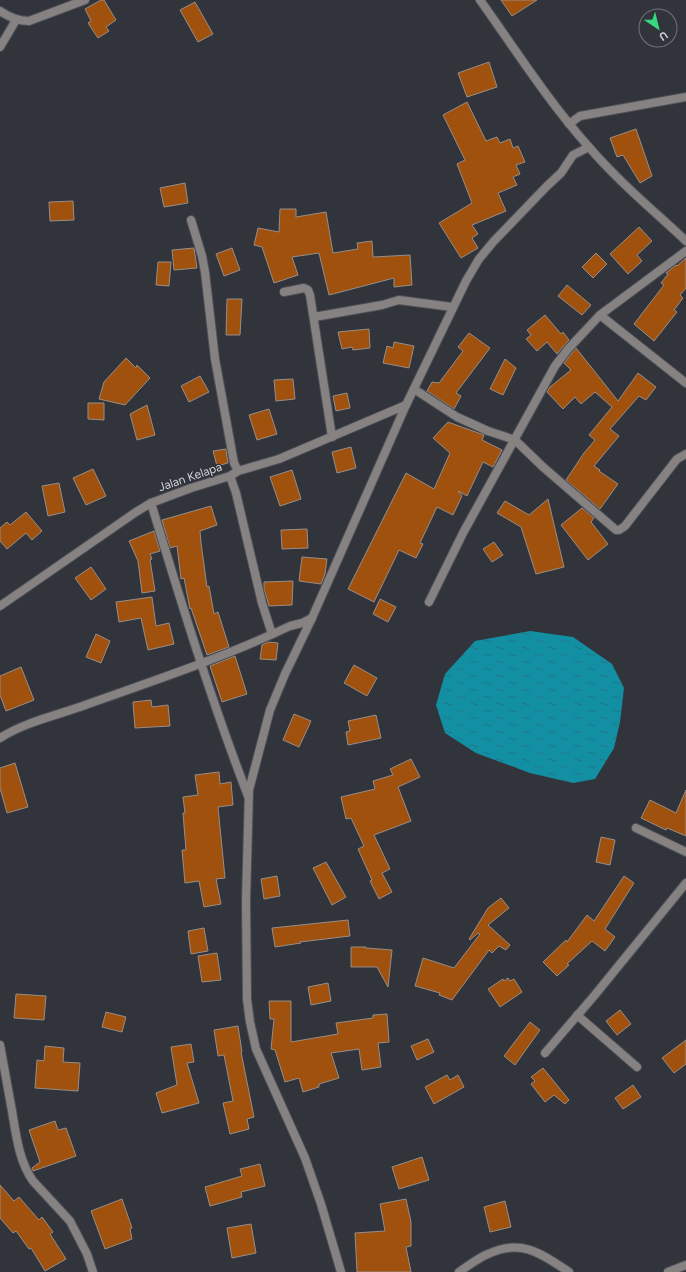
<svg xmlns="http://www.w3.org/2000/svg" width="686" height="1272" viewBox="0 0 686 1272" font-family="Figtree,sans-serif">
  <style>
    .water { fill: url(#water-ripples) }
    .building { fill: #a0510e; stroke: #978e88 }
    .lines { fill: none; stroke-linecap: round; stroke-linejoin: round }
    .minor-casing { stroke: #4e5058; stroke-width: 10 }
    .tertiary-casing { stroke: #4e5058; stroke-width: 10 }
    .minor { stroke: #878282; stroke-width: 8 }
    .tertiary { stroke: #878282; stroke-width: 8 }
    .labels { text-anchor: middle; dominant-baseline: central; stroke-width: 3; stroke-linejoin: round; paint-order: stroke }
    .street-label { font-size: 12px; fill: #d0d2d7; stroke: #32343c }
  </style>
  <defs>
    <pattern id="water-ripples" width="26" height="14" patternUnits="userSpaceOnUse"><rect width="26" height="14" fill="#138fa4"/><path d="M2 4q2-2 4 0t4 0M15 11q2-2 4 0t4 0" fill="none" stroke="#207786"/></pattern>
  </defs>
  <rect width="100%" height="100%" fill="#32343c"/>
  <path class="water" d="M530,631L573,637L612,664L624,688L620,722L614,748L595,779L573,783L530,773L476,753L445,733L436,705L445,674L475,641Z"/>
  <g class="building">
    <path d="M101,0H104L116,20L106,27L109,31L98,38L88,23L91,21L85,9Z"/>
    <path d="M501,0H537L512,16Z"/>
    <path d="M195,2L213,34L198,42L180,10Z"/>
    <path d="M489,62L497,87L467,97L458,73Z"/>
    <path d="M467,102L486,141L497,137L500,143L510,139L513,148L518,146L525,162L516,165L520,174L513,177L517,185L498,193L506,211L472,225L478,234L472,238L478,248L461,258L439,223L472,203L457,164L465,160L443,115Z"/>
    <path d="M636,129L652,176L640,183L623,155L617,157L610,138Z"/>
    <path d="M185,183L188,203L164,207L160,188Z"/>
    <path d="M73,201L74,220L50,221L49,202Z"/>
    <path d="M280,209H296V217L326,212L333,253L358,249L357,243L372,241L373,257L410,255L412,285L394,287V278L329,295L319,253L292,257L298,275L274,283L262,247L254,245L258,228L279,232Z"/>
    <path d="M639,227L652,241L637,255L642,261L628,274L610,254Z"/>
    <path d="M194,248L197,268L174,270L172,250Z"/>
    <path d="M232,248L240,270L224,276L216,254Z"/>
    <path d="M596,253L607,264L593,278L582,267Z"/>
    <path d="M686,258V288L680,295L683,298L674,310L677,312L654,341L634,324L664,285L661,283L668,274L666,273L676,265L677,266Z"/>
    <path d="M158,262H171L169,286L156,285Z"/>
    <path d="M567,285L591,305L582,315L558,296Z"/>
    <path d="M227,299H242L240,335H226Z"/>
    <path d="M545,315L561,334L563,332L569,340L557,354L547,342L537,351L526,339L531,335L527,330Z"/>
    <path d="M369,329L370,348L353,350L352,347L342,349L338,332Z"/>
    <path d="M469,333L490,348L456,393L461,396L454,409L427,391L432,382L439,383L463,351L458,347Z"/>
    <path d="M394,342L414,346L409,368L383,363L387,346L393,348Z"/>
    <path d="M576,348L618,401L638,373L656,387L646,400L639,396L610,429L619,436L594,466L600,470L599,471L618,484L600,509L566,480L584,453L595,440L589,435L612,407L595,392L581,404L575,397L563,409L547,392L550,387L571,370L564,363Z"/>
    <path d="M126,358L136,368L137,365L150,378L125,405L99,399L104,382Z"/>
    <path d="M505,359L516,368L503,395L490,389Z"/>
    <path d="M200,376L209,392L189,402L181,386Z"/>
    <path d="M293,379L295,399L276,401L274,380Z"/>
    <path d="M347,393L350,408L336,411L333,396Z"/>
    <path d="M88,403H104V420L88,419Z"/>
    <path d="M147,405L155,435L137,440L130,414Z"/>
    <path d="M269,409L277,434L257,440L249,415Z"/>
    <path d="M448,422L484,435L482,440L502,450L493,467L483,462L467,496L458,491L462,496L453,515L437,507L420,543L423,544L416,558L399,550L374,602L348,589L406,473L434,489L450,453L433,438Z"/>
    <path d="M351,447L356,468L337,473L332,452Z"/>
    <path d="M226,449L228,463L217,466L213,451Z"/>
    <path d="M93,469L106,496L86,505L73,478Z"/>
    <path d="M292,470L301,499L280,506L270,477Z"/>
    <path d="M59,483L65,512L48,516L42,486Z"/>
    <path d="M548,499L564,567L536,574L521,527L497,513L505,501L529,515Z"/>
    <path d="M211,506L217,525L200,531L201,543L207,587L209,586L214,614L218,612L229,647L207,655L191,608L190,609L184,578L181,579L177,546L170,548L162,520Z"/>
    <path d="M582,508L594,518L591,522L608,544L588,560L561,525Z"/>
    <path d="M26,512L42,531L32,540L26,533L7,549L0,541V528L7,522L10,525Z"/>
    <path d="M307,529L308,548L282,549L281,530Z"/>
    <path d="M154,531L160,551L150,554L152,559L150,560L155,591L142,593L138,561L129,541Z"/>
    <path d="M494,542L503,555L492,562L483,549Z"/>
    <path d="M302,557L327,559L325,574L321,584L299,581Z"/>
    <path d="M91,567L106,589L91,600L75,578Z"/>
    <path d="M293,581L292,605L269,606L264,589V582Z"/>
    <path d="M152,597L156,626L169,623L174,644L148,650L141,618L119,622L116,602Z"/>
    <path d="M380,599L396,607L388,622L373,614Z"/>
    <path d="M96,634L110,641L101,663L86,657Z"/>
    <path d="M268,642L278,643L276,660L260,659L262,645Z"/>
    <path d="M235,656L247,694L222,702L210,666Z"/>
    <path d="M354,665L377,678L367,696L344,683Z"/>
    <path d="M21,667L34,700L6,711L0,695V676Z"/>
    <path d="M151,700L152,707L168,705L170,726L135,728L133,702Z"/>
    <path d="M294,714L311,721L299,747L283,740Z"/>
    <path d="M376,715L381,738L348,745L346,732L350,731L348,721Z"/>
    <path d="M411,759L420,777L398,787L411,821L374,835L390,869L382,873L392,892L379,899L370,881L372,880L358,849L364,846L351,818L346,819L341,797L375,789L373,781L393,775L390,769Z"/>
    <path d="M15,763L28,807L7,813L0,788V768Z"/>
    <path d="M219,772L220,784L231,782L233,805L218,807L225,878L216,879L221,904L204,907L199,881L185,883L182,850H186L183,813H185L183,797L198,795L195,775Z"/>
    <path d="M686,790V836L667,828L666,830L641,818L650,800L676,813Z"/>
    <path d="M601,837L615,840L610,865L596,862Z"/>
    <path d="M326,862L346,897L332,905L313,868Z"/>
    <path d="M277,876L280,896L264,899L261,879Z"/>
    <path d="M624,876L634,883L605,929L615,937L605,951L592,941L567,964L569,965L557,976L543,962L566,940L567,942L587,915L594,921Z"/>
    <path d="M501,898L509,908L488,925L510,945L506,950L499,946L492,953L489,950L452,1000L439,995L440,993L415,986L423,958L454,968L480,934L478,933L470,940L469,939L488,908Z"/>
    <path d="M348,920L350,936L300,942L301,943L275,947L272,928Z"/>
    <path d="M204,928L208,951L191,954L188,931Z"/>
    <path d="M351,947H366V948L392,950L388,987L377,967H351Z"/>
    <path d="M217,953L221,980L202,982L198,956Z"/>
    <path d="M508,978L510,981L514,979L522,992L500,1007L488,989L503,979L504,981Z"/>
    <path d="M328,983L331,1001L311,1005L308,987Z"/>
    <path d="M16,994L46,996L44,1020L14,1018Z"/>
    <path d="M269,1001H291V1042L338,1034L336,1023L373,1018V1015L387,1014L389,1042L378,1043L381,1067L362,1070L359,1049L331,1053L339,1078L319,1084V1087L303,1092L299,1078L285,1082L275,1050L271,1049L274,1019H270Z"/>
    <path d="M620,1010L631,1024L617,1035L606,1021Z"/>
    <path d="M106,1012L126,1017L122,1032L102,1027Z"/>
    <path d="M530,1022L540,1030L515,1065L504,1056Z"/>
    <path d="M238,1026L242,1052H241L254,1117L247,1119L249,1129L230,1134L223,1103L233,1101L224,1055L218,1056L214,1030Z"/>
    <path d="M428,1039L434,1052L417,1060L411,1046Z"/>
    <path d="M686,1040V1064L674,1073L662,1058Z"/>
    <path d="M191,1044L194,1062L187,1063L199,1103L162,1113L156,1093L177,1085L171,1047Z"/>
    <path d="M45,1046L64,1048L63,1062L80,1063L78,1091L35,1088L37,1060L44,1061Z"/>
    <path d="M543,1068L569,1100L565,1104L554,1095L545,1102L531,1084L535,1081L531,1077Z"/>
    <path d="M447,1075L450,1080L458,1075L464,1087L434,1104L425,1087Z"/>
    <path d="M633,1085L641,1097L623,1109L615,1098Z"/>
    <path d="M55,1121L58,1130L66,1128L76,1156L33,1171L32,1168L40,1162L29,1130Z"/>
    <path d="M422,1157L429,1180L399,1189L392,1167Z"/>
    <path d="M260,1164L265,1186L241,1192L242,1197L210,1206L205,1187L242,1176L240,1169Z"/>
    <path d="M0,1185L14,1201L19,1197L39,1220L42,1217L53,1232L50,1234L66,1259L45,1271L31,1248L29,1249L16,1231L13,1233L0,1218Z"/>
    <path d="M122,1199L132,1228L130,1229L132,1239L105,1249L91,1211Z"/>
    <path d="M406,1199L411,1222V1246L406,1247L411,1272H357L355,1233L385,1231L380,1204Z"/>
    <path d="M505,1201L511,1227L490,1232L484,1207Z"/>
    <path d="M251,1224L256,1253L232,1258L227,1228Z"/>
  </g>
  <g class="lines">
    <g class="minor-casing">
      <g id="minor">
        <path d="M0,11C9,17 18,21 29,21L85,0"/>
        <path d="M0,47L16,20"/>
        <path d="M569,124L580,116L686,97"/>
        <path d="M191,220L202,256L205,272L215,359L234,463L238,471"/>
        <path d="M284,292L304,288L308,290L310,295L332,437"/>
        <path d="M600,315L686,383"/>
        <path d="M314,317L382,305L399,300L452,307"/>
        <path d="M414,389L457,417L488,431L515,440L543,467L616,530H619L625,526L677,459L686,454"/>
        <path d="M230,476L236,493L262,603L272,634"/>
        <path d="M151,503C181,602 211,700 248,796"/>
        <path d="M429,602L463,533L555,366L569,348L600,315L686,251"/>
        <path d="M0,738C27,721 59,715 88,704C156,680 225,657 290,626L302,623L312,618"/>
        <path d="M636,828L686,852"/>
        <path d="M577,1015L637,1067"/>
        <path d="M0,1045C4,1067 8,1089 12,1111C16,1135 19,1161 33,1181L70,1221L87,1254L93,1272"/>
        <path d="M545,1053L594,996L686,883"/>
        <path d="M459,1272C468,1266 478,1258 488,1254C521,1238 542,1254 569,1272"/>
        <path d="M668,1272L686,1265"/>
      </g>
    </g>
    <g class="tertiary-casing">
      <g id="tertiary">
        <path d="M480,0C515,49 548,101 588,146C618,181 653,210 686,241"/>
        <path d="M0,606L136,512L151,503L191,488L230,476L238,471L279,459L406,405"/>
        <path d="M341,1272L321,1204L305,1158L256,1049L250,1022L247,999L246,901L249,790L270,710L285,674L312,618L406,405L466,281L479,259L494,241L547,186L561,173L573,155L589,147"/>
      </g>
    </g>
    <use href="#minor" class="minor"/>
    <use href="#tertiary" class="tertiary"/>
  </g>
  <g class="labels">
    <g class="street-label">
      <text transform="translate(190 477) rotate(-19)">Jalan Kelapa</text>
    </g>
  </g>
  <g transform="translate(658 28) rotate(145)"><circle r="19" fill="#32343c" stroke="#71737a"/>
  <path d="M0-3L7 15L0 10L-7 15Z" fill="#38d880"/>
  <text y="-6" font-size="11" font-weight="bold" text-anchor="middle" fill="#d0d2d7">U</text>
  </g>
</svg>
